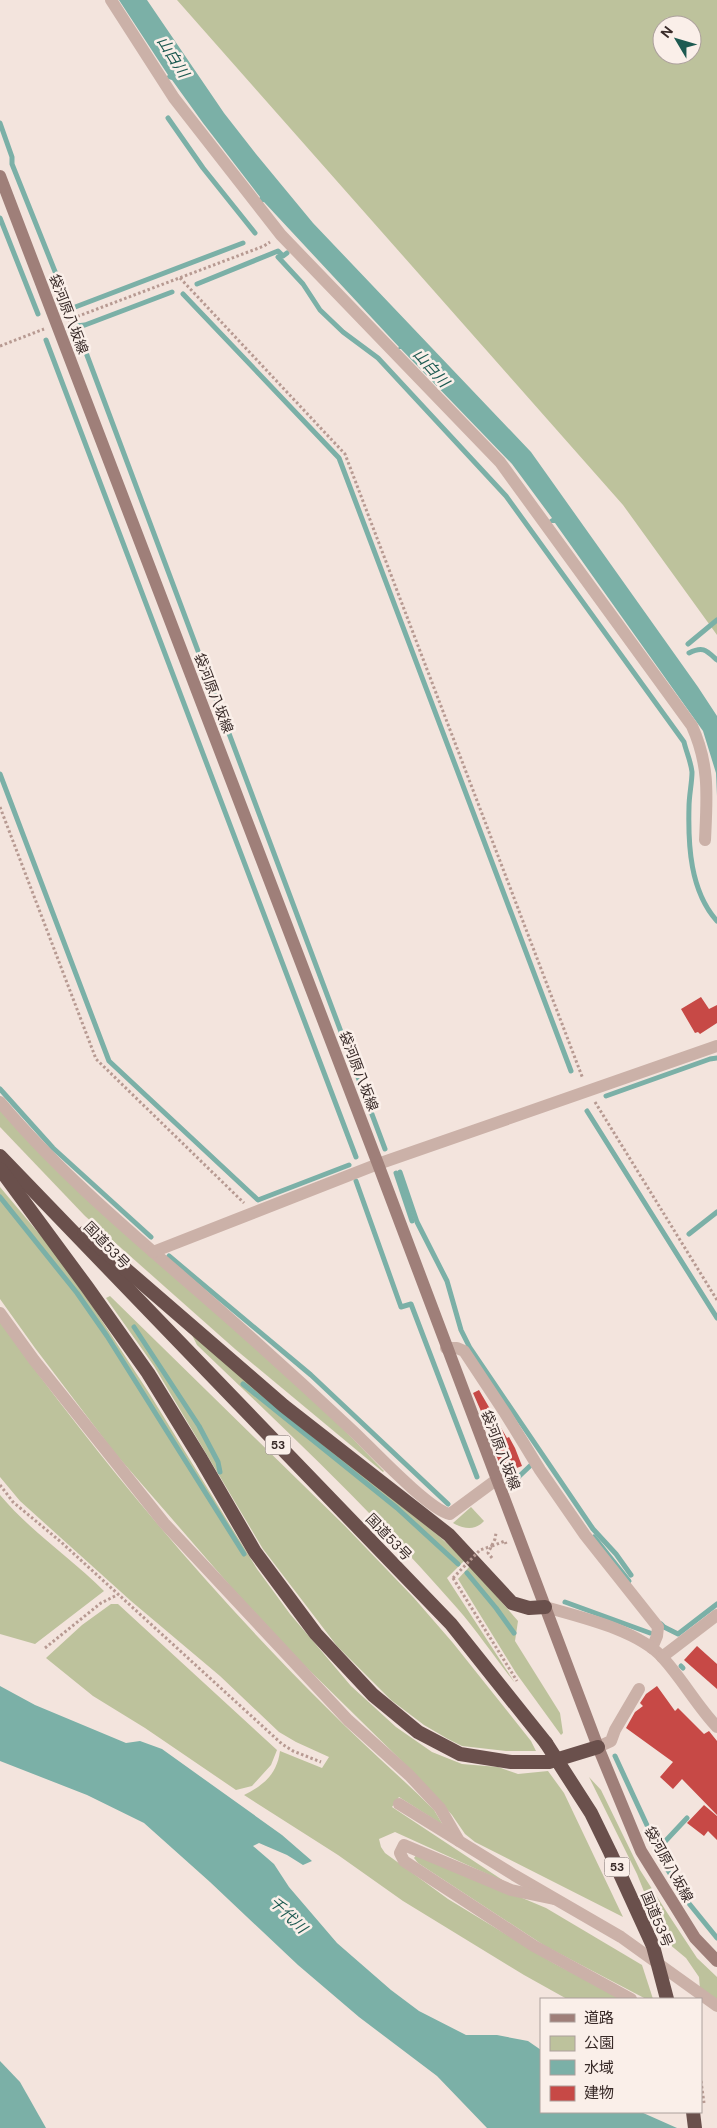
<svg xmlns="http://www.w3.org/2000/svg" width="717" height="2128" viewBox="0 0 717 2128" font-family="'DM Sans','Noto Sans JP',sans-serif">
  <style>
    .green { fill: #bdc29c; fill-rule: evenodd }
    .water { fill: #7bb0a7 }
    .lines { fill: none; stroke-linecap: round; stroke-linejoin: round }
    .stream { stroke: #7bb0a7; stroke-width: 5 }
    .building { fill: #c74946 }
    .path { stroke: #b79a92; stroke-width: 3; stroke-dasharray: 2.5 2.5; stroke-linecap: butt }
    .minor { stroke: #cbb1a8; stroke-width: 12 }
    .secondary { stroke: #9f7f79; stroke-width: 12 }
    .trunk { stroke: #6a504c; stroke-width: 14 }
    .path-bridge { stroke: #b79a92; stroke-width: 3; stroke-dasharray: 2.5 2.5; stroke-linecap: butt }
    .trunk-bridge { stroke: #6a504c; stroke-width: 14 }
    .labels { text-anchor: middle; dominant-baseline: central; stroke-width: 5; stroke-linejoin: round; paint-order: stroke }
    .shield { fill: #faefe9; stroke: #726562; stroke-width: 1 }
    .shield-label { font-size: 12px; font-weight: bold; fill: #382a28 }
    .street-label { font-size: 14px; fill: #382a28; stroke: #faefe9 }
    .water-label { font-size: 15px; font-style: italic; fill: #1d5a51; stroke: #faefe9 }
  </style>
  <rect width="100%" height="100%" fill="#f3e4dd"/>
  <g class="green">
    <path d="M177,0H717V635L623,505ZM662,25H692V55H662Z"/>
    <path d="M0,1110L321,1406L384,1471L383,1472L235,1349L85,1216L0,1127Z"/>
    <path d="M0,1187L51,1248L95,1310L149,1393L257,1569L290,1614L351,1686L396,1727L432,1752L462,1764L498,1767L518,1774L548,1771L564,1793L623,1917L475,1842L465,1834L452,1815L419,1778L301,1662L232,1588L114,1452L35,1348L0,1299Z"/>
    <path d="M110,1296L345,1526L414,1598L453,1643L531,1741L536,1751H506L462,1746L448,1739L424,1725L391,1700L337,1646L263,1549L154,1366L106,1298Z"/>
    <path d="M0,1322C99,1459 207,1589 327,1708C361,1743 399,1775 434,1810L443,1825L399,1797L392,1807L507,1883L395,1832L379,1839L381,1847L385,1853L448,1899L555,1964L623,1999H567L524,1975L403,1901L338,1855L244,1795C264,1785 277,1774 280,1751L322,1768L329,1757L296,1742L279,1732L220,1676L131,1601L20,1501L0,1477Z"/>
    <path d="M191,1333L359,1472L439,1536L465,1560L447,1578L515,1683C495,1658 478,1632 457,1608C376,1515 286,1430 197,1345Z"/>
    <path d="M0,1495C30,1531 71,1558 104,1591L35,1644L0,1634Z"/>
    <path d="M471,1507L484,1521C475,1531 464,1529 453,1523Z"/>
    <path d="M470,1566L518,1621L515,1641L560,1713L563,1733L561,1735L516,1673L458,1579Z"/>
    <path d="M111,1604H118L277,1750L271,1765L252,1786L236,1790L145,1728L93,1696L46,1658L82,1625Z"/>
    <path d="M589,1777L601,1790L640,1870L668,1914L697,1958L717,1977V2000L700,1989L699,1977L686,1958L663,1939L637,1874Z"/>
    <path d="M417,1854L546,1908L642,1965L653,1999H646L545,1946L418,1863L414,1858Z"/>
  </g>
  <g class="water">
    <path d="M119,0H147L224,113L256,154L313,223L531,452L698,687L717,716V796L716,773L703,731L555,523H551L549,520L552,518L512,464L401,349H397L399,347L264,202L261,203L258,200L260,197L203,123L172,80L165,78L168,75Z"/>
    <path d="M0,1686L35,1705L126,1743L140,1741L162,1749L282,1835L312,1861L303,1865L287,1855L259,1843L253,1846L274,1864L289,1887L337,1943L391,1990L419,2011L466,2035H497L528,2041L541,2050V2112H641L677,2128H487L437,2076L359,2017L298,1965L210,1882L144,1823L87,1795L0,1761Z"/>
    <path d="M0,2061L20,2082L46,2128H0Z"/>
  </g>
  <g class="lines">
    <g class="stream">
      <path d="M168,118L203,168L255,233"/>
      <path d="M0,123L12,157V164L70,309L243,243"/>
      <path d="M0,218L38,314"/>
      <path d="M278,257L303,284L320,310L343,332L378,358L506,496L684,742C686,751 691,762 692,772C692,783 689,795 689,807C688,845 690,891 717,921"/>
      <path d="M197,284L278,251L283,256L287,253"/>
      <path d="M172,292L85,325L76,326L385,1149"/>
      <path d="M183,294L339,458L571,1071"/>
      <path d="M46,340L356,1157"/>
      <path d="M688,644L717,620"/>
      <path d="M689,653C703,646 706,650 717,660"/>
      <path d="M0,774L109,1061L258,1200L349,1165"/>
      <path d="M0,1089L53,1148L151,1237"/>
      <path d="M606,1096L710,1059L717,1058"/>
      <path d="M587,1111L717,1318"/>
      <path d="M400,1172L417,1222L447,1281L461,1330L470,1348L593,1529L616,1554L631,1575"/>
      <path d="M396,1173L412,1221"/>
      <path d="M356,1181L401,1307L411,1304L477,1477"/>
      <path d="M0,1197L77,1293L107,1336L244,1554"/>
      <path d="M689,1234L717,1212"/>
      <path d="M169,1256L311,1375L448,1504"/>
      <path d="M134,1327L199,1426L218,1462L220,1472"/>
      <path d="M243,1384L397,1508L458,1564"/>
      <path d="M510,1485L531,1465"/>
      <path d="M594,1537L629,1581"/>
      <path d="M467,1573L496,1608L514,1633"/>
      <path d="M565,1602L650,1633"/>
      <path d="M661,1624L664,1627L678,1634L717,1604"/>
      <path d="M681,1666L683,1668"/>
      <path d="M615,1756L658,1849L687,1818"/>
      <path d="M661,1859L687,1901L717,1938"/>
    </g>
  </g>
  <g class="building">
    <path d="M701,997L709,1009L717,1005V1023L700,1034L698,1032L695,1033L681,1009Z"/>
    <path d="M479,1390L507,1438L509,1437L515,1448L522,1466L503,1473L492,1444L495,1443L473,1393Z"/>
    <path d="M697,1646L717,1664V1689L684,1660Z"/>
    <path d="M657,1686L675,1711L678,1708L704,1734L709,1731L717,1741V1815L682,1779L673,1789L660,1777L673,1762L626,1728L635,1712L643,1706L640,1703L646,1694Z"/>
    <path d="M704,1805L717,1816V1840L708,1831L704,1836L687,1823Z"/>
  </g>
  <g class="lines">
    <g class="path">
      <path d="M180,278L345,454L583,1079"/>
      <path d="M68,320L264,246L270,242"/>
      <path d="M0,346L44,329"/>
      <path d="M0,807L96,1059L244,1203"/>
      <path d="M595,1102L717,1300"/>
      <path d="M0,1485L13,1502L61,1542L282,1744L293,1751L321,1762"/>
      <path d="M492,1546L505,1541L506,1544"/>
      <path d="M492,1558L488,1553L495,1539L496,1533"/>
      <path d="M453,1578L517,1681"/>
      <path d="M45,1648L101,1603L117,1595"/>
      <path d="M701,2081L704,2103"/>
    </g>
    <g class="minor">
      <path d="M111,0L174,98L281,235L500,462L692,726C710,766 707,797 705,840"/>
      <path d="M0,1102C59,1172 128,1230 197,1290C250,1336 302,1383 353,1431C372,1449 429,1510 450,1514L496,1480"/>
      <path d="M153,1252L378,1164L717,1046"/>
      <path d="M0,1313L34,1360L164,1523L348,1720L409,1775L440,1808L459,1841"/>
      <path d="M446,1348H457L464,1351L505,1413L540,1470L585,1535L658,1627L657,1636L652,1648"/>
      <path d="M545,1607C580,1617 638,1630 663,1658C683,1680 697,1706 717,1727"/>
      <path d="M662,1657L717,1615"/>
      <path d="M598,1747L611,1741L615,1730L639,1689"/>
      <path d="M399,1804L514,1875L621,1937L717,2006"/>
      <path d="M554,1899L511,1890L404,1845L400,1853L404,1861L534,1946L631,1999"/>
    </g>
    <path class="secondary" d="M0,176L378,1164L598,1747L641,1851L695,1938L717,1961"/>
    <g class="trunk">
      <path d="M0,1156L451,1624L546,1743"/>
      <path d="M0,1169L87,1287L148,1373L201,1459L255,1552L316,1634L373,1695L418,1732L460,1754L511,1762H549L598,1747"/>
      <path d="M84,1233L284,1406L449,1535L512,1603L529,1608L545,1607"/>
      <path d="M693,2112L695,2128"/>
    </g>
    <path class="path-bridge" d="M453,1578L480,1550L492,1546"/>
    <path class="trunk-bridge" d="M546,1743L591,1813L610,1852L653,1946L667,1999"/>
  </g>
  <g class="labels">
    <g class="shield">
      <rect x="265.5" y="1435.5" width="25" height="19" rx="4"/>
      <rect x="604.5" y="1857.5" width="25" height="19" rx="4"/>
    </g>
    <g class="shield-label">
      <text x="278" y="1445">53</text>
      <text x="617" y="1867">53</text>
    </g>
    <g class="street-label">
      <text transform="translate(69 314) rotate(69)">袋河原八坂線</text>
      <text transform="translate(214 693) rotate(69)">袋河原八坂線</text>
      <text transform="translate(359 1071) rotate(69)">袋河原八坂線</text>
      <text transform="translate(107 1245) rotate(46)">国道53号</text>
      <text transform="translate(501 1450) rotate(69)">袋河原八坂線</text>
      <text transform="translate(389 1537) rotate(46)">国道53号</text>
      <text transform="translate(669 1864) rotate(61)">袋河原八坂線</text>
      <text transform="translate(657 1919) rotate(67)">国道53号</text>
    </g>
    <g class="water-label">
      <text transform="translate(173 57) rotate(58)">山白川</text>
      <text transform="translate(431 368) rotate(48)">山白川</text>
      <text transform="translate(288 1915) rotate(44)">千代川</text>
    </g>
  </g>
  <rect x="540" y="1998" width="162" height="115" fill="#faefe9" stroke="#aca09c"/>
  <rect x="550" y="2014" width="25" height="8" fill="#9f7f79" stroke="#aca09c"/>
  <text x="584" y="2023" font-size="15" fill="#382a28">道路</text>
  <rect x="550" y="2036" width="25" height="15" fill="#bdc29c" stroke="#aca09c"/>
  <text x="584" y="2048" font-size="15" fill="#382a28">公園</text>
  <rect x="550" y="2060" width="25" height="15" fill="#7bb0a7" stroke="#aca09c"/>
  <text x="584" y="2073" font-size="15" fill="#382a28">水域</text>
  <rect x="550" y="2086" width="25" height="15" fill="#c74946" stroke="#aca09c"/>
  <text x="584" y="2098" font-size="15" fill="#382a28">建物</text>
  <g transform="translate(677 40) rotate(308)"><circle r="24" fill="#faefe9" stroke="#aca09c"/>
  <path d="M0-4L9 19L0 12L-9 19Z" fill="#1d5a51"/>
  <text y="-8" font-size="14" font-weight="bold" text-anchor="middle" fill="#382a28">N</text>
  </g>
</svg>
